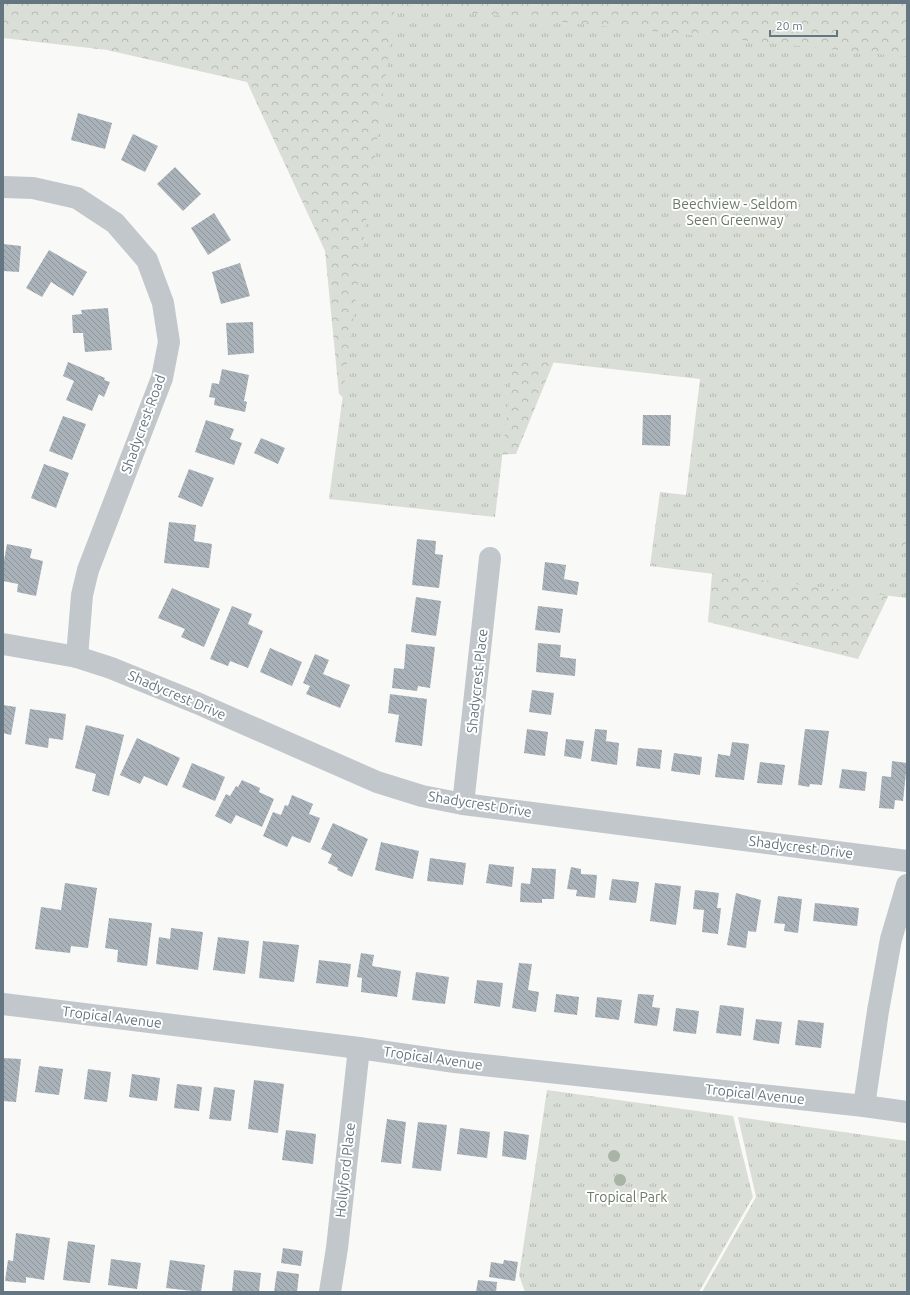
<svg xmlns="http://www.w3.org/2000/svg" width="910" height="1295" viewBox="0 0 910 1295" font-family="Ubuntu,sans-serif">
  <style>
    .forest { fill: url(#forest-crowns) }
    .park { fill: url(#park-tufts) }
    .building { fill: url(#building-back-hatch) }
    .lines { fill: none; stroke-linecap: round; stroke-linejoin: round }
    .street { stroke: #c2c7cb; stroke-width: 22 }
    .tree { fill: #a9b3a6 }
    .labels { text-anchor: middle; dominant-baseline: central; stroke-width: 4; stroke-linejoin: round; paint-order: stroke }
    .park-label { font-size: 14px; fill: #687a63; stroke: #fff }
    .street-label { font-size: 14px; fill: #647682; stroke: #fff }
  </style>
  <defs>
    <pattern id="forest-crowns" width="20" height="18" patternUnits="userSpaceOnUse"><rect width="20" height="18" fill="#d9ded6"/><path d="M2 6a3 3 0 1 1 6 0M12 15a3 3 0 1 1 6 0" fill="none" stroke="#b4b9b3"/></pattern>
    <pattern id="park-tufts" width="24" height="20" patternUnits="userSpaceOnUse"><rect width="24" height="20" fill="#d9ded6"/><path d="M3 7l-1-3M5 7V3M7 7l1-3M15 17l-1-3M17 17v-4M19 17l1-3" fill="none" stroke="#b4b9b3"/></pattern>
    <pattern id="building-back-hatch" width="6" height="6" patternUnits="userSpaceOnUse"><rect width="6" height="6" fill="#a9b2b8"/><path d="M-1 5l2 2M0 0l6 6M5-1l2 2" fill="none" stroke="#8d959b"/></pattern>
  </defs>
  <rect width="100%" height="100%" fill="#f9f9f7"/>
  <path class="forest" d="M3,3H907V557L858,659L708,622L731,347L562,342L516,454L414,457L339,394L325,251L247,82L107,50L3,38Z"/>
  <g class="park">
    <path d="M395,5L907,57V517L897,543L907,548V598L650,566L660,492L686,495L700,379L514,358L495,517L329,499Z"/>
    <path d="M547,1090L733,1116L753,1197L699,1292H525L519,1275Z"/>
    <path d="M738,1117L907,1141V1292H702L756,1197Z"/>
  </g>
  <g class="building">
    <path d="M78,113L112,123L105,149L71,140Z"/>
    <path d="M133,134L158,146L145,172L121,160Z"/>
    <path d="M175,167L201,194L183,211L157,184Z"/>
    <path d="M214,213L231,240L208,255L191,228Z"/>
    <path d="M3,244L21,246L19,272L3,271Z"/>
    <path d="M49,250L87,272L73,296L51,282L42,297L26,288Z"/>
    <path d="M240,263L250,296L221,304L212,272Z"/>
    <path d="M108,308L112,350L85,352L83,333H73L72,315L82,314L81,310Z"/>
    <path d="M253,322L254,353L228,355L226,323Z"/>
    <path d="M68,362L105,378L104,380L110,382L104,397L99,394L92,411L66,400L74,381L63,376Z"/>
    <path d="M222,369L249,375L244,401L247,402L245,412L214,405L215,398L209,397L212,383L219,384Z"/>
    <path d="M643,415H671L670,446L642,445Z"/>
    <path d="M63,416L86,424L72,460L49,451Z"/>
    <path d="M206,420L234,429L230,439L242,443L234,465L195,452Z"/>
    <path d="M261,438L285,448L278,464L254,453Z"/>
    <path d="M44,464L69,473L56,508L31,498Z"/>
    <path d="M189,469L214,478L202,507L178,497Z"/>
    <path d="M169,522L196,525L194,541L212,544L209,568L164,563Z"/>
    <path d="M417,539L436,541L435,554L443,555L439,588L412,585Z"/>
    <path d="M7,544L32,549L30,558L43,561L36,596L17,592L18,584L3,581V566Z"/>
    <path d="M545,562L566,565L564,579L579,582L577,595L542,590Z"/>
    <path d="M172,588L220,609L204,647L181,637L185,629L158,618Z"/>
    <path d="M416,597L441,601L436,636L411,632Z"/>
    <path d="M232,606L252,614L248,624L263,631L248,668L230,661L228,666L210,659Z"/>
    <path d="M538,606L563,609L560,633L535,630Z"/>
    <path d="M538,643L561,645L560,657L576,659L575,676L536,672Z"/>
    <path d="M406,644L435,647L430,688L418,686L417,691L392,688L394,668L404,669Z"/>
    <path d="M270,648L302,662L292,686L260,672Z"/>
    <path d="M315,654L329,660L323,674L350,685L340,708L306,694L310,686L303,683Z"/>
    <path d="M532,690L554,693L551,715L529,712Z"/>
    <path d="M390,694L427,699L422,746L395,742L399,715L388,713Z"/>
    <path d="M3,705L16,707L11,735L3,733Z"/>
    <path d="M30,709L66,714L63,740L49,738L48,748L25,744Z"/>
    <path d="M86,725L124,735L109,796L92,791L96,774L75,768Z"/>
    <path d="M527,729L548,732L545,756L524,753Z"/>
    <path d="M595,729L607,730L606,741L619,743L617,765L591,761Z"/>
    <path d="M805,729L829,731L822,785L810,784L809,787L798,785Z"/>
    <path d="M137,738L180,758L167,786L144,776L140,784L120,775Z"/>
    <path d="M566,739L584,741L581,759L564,756Z"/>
    <path d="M732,742L749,744L744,780L715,777L718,754L730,756Z"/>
    <path d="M638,748L662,750L660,769L636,766Z"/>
    <path d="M674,753L702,757L700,775L671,771Z"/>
    <path d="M892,761L907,763L903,801L895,800L894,809L879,808L882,776L891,777Z"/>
    <path d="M760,762L785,765L782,785L757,783Z"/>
    <path d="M192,763L225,777L215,801L182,787Z"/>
    <path d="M842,769L867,772L865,791L839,788Z"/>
    <path d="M242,780L260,788L259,792L274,799L262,827L236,815L231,824L215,816L226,794L230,796L236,786L238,787Z"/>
    <path d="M292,795L313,804L309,814L320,818L310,843L292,836L287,847L263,836L273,812L281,815L285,805L288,806Z"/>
    <path d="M333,823L368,839L352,877L337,870L338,868L328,863L332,854L321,849Z"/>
    <path d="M381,842L419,851L413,879L375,870Z"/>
    <path d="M430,858L466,863L463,885L427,881Z"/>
    <path d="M489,864L514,867L512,887L486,883Z"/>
    <path d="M571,867L581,869V874L597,875L595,898L576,896L577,890L567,889Z"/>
    <path d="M532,868L556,869L554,899H542V903L520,902L521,883L530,884Z"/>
    <path d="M612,879L639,882L636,903L609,900Z"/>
    <path d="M65,883L97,888L88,948L71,946L70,953L35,949L41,907L61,910Z"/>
    <path d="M655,883L681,886L676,925L650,921Z"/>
    <path d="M695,890L719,893L717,908H721L718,934L702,932L704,910L693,909Z"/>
    <path d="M736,893L761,900L756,932L748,931L746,948L727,945Z"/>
    <path d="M778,896L802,899L798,933L784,931L785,924L774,923Z"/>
    <path d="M815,903L859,908L857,926L813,921Z"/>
    <path d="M109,918L152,923L147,966L117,962L118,950L105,948Z"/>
    <path d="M171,928L203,932L198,970L156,964L159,937L170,939Z"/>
    <path d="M218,937L249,941L245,974L213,970Z"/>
    <path d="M263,941L299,945L294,982L259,978Z"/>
    <path d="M361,953L374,955L372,966L401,971L397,997L361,992L362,978L357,977Z"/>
    <path d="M319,960L351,964L348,987L316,983Z"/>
    <path d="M519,963L532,964L528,990L539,992L536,1012L512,1008Z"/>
    <path d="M416,972L449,977L445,1004L412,1000Z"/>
    <path d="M477,980L503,983L500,1007L474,1003Z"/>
    <path d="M556,994L579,997L577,1015L554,1012Z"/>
    <path d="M638,994L654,995L652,1007L660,1008L657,1026L634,1023Z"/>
    <path d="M597,997L622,1000L619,1020L595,1017Z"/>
    <path d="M720,1005L744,1008L741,1036L716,1033Z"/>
    <path d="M676,1008L699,1011L696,1034L673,1031Z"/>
    <path d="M756,1019L782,1022L779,1044L753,1040Z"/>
    <path d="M798,1020L824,1023L821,1048L795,1045Z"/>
    <path d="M3,1058L21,1059L16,1102L3,1101Z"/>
    <path d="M39,1066L63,1069L59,1095L35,1092Z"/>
    <path d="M88,1069L111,1072L107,1102L84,1099Z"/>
    <path d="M132,1074L160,1078L157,1101L129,1097Z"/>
    <path d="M254,1080L284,1084L278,1133L248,1129Z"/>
    <path d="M177,1084L202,1087L199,1111L174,1108Z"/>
    <path d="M214,1087L235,1090L231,1121L209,1119Z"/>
    <path d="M387,1119L406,1122L401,1164L381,1162Z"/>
    <path d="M418,1122L447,1125L441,1171L412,1168Z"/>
    <path d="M460,1128L490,1132L487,1158L457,1154Z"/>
    <path d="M286,1130L316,1134L313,1164L282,1160Z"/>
    <path d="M504,1131L529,1135L526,1160L502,1156Z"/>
    <path d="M16,1233L50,1238L44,1280L26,1277V1283L5,1281L8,1260L13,1261Z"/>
    <path d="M68,1241L95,1245L90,1283L63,1280Z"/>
    <path d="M283,1248L303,1251L301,1266L281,1263Z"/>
    <path d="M111,1259L141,1263L137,1289L108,1285Z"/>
    <path d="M170,1260L205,1265L201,1292L166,1288Z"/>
    <path d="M504,1260L518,1262L515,1281L489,1277L491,1262L503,1264Z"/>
    <path d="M234,1270L261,1273L259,1292H232Z"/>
    <path d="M277,1271L299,1274L297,1292H274Z"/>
    <path d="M478,1280L497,1282L496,1292H476Z"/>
  </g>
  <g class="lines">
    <g class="street">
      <path d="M3,187L33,188L77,198L115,223L147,260L163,303L169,342L162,378L88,570L82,595L77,657"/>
      <path d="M3,644L77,657L111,668L197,703L377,782L422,796L463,804L907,861"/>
      <path d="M463,804L490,558"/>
      <path d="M3,1004L359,1048L455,1062L864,1106L907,1112"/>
      <path d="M864,1106L878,1011L891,939L907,885"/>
      <path d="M330,1292L337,1248L359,1048"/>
    </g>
  </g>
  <g class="tree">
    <circle cx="614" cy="1156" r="6"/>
    <circle cx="620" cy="1180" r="6"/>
  </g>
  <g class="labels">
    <g class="park-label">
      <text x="735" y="204">Beechview - Seldom<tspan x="735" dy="16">Seen Greenway</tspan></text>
      <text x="627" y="1197">Tropical Park</text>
    </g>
    <g class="street-label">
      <text transform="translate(143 424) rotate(-70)">Shadycrest Road</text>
      <text transform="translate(477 681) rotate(-84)">Shadycrest Place</text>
      <text transform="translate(177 695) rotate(23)">Shadycrest Drive</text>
      <text transform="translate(480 804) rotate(9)">Shadycrest Drive</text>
      <text transform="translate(801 847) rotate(7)">Shadycrest Drive</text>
      <text transform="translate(112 1017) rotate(7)">Tropical Avenue</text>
      <text transform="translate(433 1058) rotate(8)">Tropical Avenue</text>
      <text transform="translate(755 1094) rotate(6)">Tropical Avenue</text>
      <text transform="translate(345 1170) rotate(-84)">Hollyford Place</text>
    </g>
  </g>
  <rect width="910" height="1295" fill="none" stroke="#647682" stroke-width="8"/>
  <path d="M770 30v6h67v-6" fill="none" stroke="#647682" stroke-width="2"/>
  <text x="776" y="30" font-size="12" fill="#647682" stroke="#ffffff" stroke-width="3" paint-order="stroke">20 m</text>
</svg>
